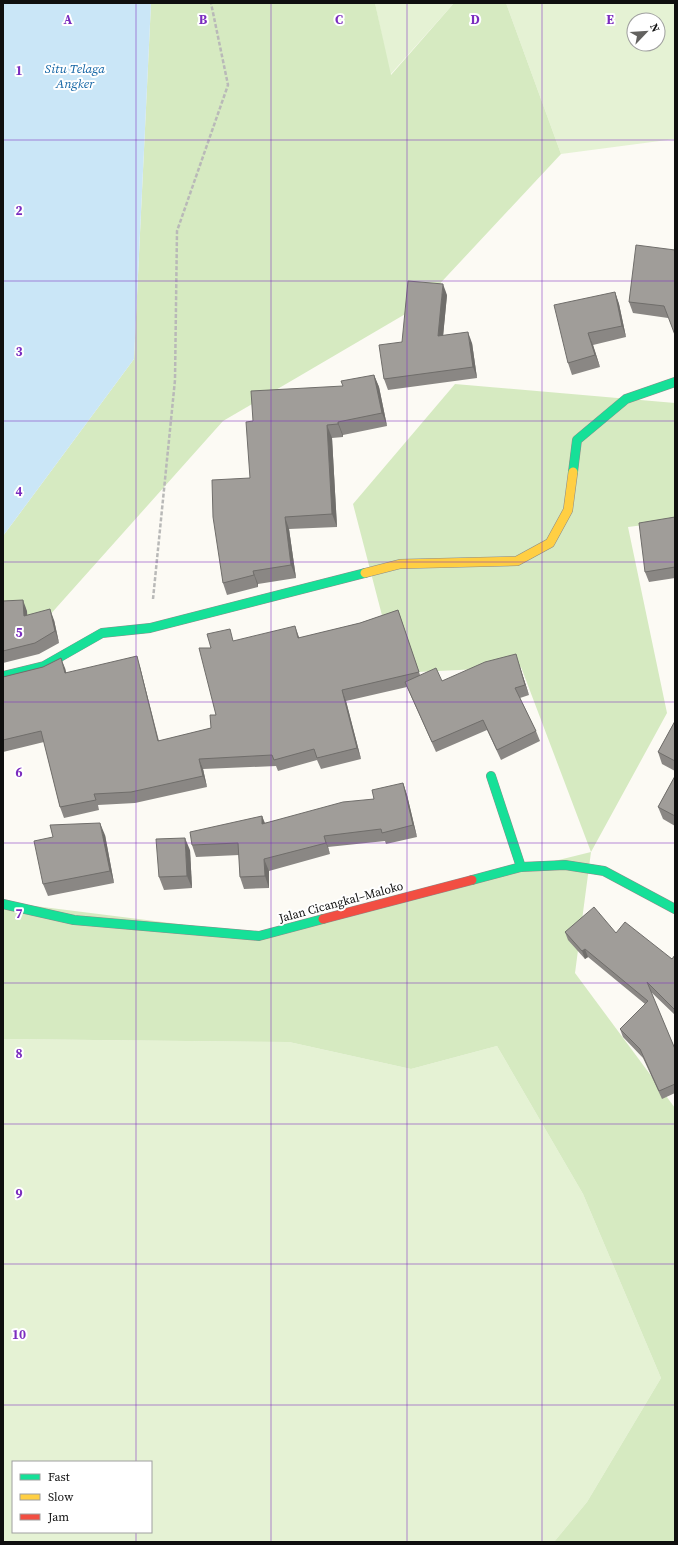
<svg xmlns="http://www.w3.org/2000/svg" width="678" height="1545" viewBox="0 0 678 1545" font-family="'Source Serif 4',serif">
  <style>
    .green { fill: #e5f2d4; fill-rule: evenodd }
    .forest { fill: #d6eac1 }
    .water { fill: #cae6f7 }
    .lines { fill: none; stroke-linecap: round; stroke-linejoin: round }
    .fast-casing { stroke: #8c8b89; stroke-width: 10 }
    .slow-casing { stroke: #8c8b89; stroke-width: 10 }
    .jam-casing { stroke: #8c8b89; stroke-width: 10 }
    .path { stroke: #b9b9b8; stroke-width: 2.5; stroke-dasharray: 4 2; stroke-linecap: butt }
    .fast { stroke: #16e098; stroke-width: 9 }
    .slow { stroke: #ffcf43; stroke-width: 9 }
    .jam { stroke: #f24e42; stroke-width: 9 }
    .wall { fill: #8a8784 }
    .shaded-wall { fill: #706e6b }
    .building { fill: #a09d99; stroke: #706e6b }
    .grid { fill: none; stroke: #7b2cbf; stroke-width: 1; stroke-opacity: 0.55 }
    .labels { text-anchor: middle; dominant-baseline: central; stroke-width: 4; stroke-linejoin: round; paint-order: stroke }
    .street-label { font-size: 12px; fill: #0f0f0f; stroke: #fff }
    .water-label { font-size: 13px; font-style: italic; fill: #1365a5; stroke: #fff }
    .grid-label { font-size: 13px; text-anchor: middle; font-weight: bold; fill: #7b2cbf; stroke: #fff; stroke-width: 4; stroke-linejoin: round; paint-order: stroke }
  </style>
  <rect width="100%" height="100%" fill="#fcfaf4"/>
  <g class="green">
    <path d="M375,3H454L390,75Z"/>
    <path d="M506,3H675V139L561,154ZM634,20H658V44H634Z"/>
    <path d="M3,1039L289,1042L411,1069L497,1046L583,1194L661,1378L587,1502L554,1542H3ZM13,1462H151V1532H13Z"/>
  </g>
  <g class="forest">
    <path d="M151,3H375L391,75L454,3H506L561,154L419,306L223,421L15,654L3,658V536L134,359Z"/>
    <path d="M455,384L675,403V521L628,527L667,713L591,852L575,973L675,1108V1542H554L587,1502L661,1378L583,1194L497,1046L411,1069L289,1042L3,1039V902L259,934L591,852L521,667L397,673L353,504Z"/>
  </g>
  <path class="water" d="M3,3H151L134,359L3,536Z"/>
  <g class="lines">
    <g class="fast-casing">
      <g id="fast">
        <path d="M573,472L577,440L626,399L675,382"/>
        <path d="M3,676L44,666L102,633L150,628L365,573"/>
        <path d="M491,776L521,867"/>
        <path d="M472,880L521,867L565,865L604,871L675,909"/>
        <path d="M3,904L74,920L259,936L323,919"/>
      </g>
    </g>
    <g class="slow-casing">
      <path id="slow" d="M365,573L400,564L517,561L550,543L568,510L573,472"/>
    </g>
    <g class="jam-casing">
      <path id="jam" d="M323,919L472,880"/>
    </g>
    <path class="path" d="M153,599L175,380L177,231L228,85L211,3"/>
    <use href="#fast" class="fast"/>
    <use href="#slow" class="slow"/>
    <use href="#jam" class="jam"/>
  </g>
  <g class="wall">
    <path d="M675,250L668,318L633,313L629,302Z"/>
    <path d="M615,292L619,304L626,337L593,345L600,367L572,375L568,363Z"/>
    <path d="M447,295L443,336L472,343L477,378L388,390L384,379L402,342Z"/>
    <path d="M374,375L379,387L387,426L343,435V437L332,438L337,527L289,529L296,578L258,584V587L227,595L223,583L250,478L253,421Z"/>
    <path d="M675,517V578L649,582L645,572Z"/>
    <path d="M3,601L27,611V615L54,620L59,643L39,654L3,663Z"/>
    <path d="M398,610L420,675L442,681L519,664L529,695L520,698L536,731L540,741L501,760L487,730L436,752L407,687L346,701L361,759L321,769L317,760L278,771L276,766L203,769L207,787L135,803L98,805L99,810L64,818L60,807L44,742L3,752V677L43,667L65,668L66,673L140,667L159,741L211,728L216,715L211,648L234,641L299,638L360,623Z"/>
    <path d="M675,721V771L662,764L658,752Z"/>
    <path d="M675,776V826L663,819L658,807Z"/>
    <path d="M403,783L407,795L417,837L386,844L385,841L328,847L330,854L269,871V888L244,889L240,877L239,855L196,857L192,845L262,816L265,823L374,799Z"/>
    <path d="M105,835L114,883L48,896L43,884Z"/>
    <path d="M190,850L192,888L164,890L159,877Z"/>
    <path d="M565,932L616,933L672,959L675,955V1015L650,991L675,1049V1093L662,1099L643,1058L623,1037L620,1029L645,1004L588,957L585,959L568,940Z"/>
  </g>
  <g class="shaded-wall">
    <path d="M443,284L447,295L442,347L438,336Z"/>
    <path d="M615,292L619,304L626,337L622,326Z"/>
    <path d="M468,332L472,343L477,378L473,367Z"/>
    <path d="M588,333L593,345L600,367L595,355Z"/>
    <path d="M374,375L379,387L387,426L382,413Z"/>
    <path d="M338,422L343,435V437L338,424Z"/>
    <path d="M327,425L332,438L337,527L332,514Z"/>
    <path d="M285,517L289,529L296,578L291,565Z"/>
    <path d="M253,571L258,584V587L254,575Z"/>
    <path d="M23,600L27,611L28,627L24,616Z"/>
    <path d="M50,609L54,620L59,643L55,631Z"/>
    <path d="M295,626L299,637L302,649L298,638Z"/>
    <path d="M516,654L519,664L529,695L525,685Z"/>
    <path d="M137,656L140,667L161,752L158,741Z"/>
    <path d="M61,658L65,668L69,684L65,673Z"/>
    <path d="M342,690L346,701L361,759L357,748Z"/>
    <path d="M199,759L203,769L207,787L203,776Z"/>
    <path d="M403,783L407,795L417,837L413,825Z"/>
    <path d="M262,816L266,827L262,824Z"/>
    <path d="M100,823L105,835L114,883L110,871Z"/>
    <path d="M324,836L328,847L330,854L326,843Z"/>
    <path d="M185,838L190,850L192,888L187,876Z"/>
    <path d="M264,859L269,871V888L265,876Z"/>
    <path d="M585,949L588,957L585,959L582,951Z"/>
  </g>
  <g class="building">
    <path d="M636,245L675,250V335L664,306L629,302Z"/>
    <path d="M408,281L443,284L438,336L468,332L473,367L384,379L379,345L402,342Z"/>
    <path d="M615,292L622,326L588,333L595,355L568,363L554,305Z"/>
    <path d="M374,375L382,413L338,422V424L327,425L332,514L285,517L291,565L253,571L254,575L223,583L213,517L212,480L250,478L246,422L253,421L251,391L343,386L341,381Z"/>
    <path d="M675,517V567L645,572L639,523Z"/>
    <path d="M23,600L24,616L50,609L55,631L35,643L3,651V601Z"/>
    <path d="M398,610L419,672L342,690L357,748L317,758L314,749L274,760L272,755L199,759L203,776L131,792L94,794L96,800L60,807L41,731L3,740V677L43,667L61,658L65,673L137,656L158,741L211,728L210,715H216L199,648H211L207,634L230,629L233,641L295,626L298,638L360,623Z"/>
    <path d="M516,654L525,685L515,688L536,731L497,750L483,720L432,742L405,682L436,668L442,681L485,662Z"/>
    <path d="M675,721V761L658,752Z"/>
    <path d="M675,776V816L658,807Z"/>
    <path d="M403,783L413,825L382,833L381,829L324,836L326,843L264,859L265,876L240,877L238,843L192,845L190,832L262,816V824L343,802L374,799L372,790Z"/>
    <path d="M100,823L110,871L43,884L34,841L53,837L50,825Z"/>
    <path d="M185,838L187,876L159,877L156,839Z"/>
    <path d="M594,907L616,933L625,922L672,959L675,955V1010L647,982L675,1049V1084L659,1091L640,1049L620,1029L648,1001L585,949L582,951L565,932Z"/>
  </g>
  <path class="grid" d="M136,3V1462M271,3V1542M407,3V1542M542,3V1542M3,140H675M3,281H675M3,421H675M3,562H675M3,702H675M3,843H675M3,983H675M3,1124H675M3,1264H675M3,1405H675M136,1532V1542"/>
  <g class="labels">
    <g class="street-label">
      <text transform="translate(341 902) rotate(-15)">Jalan Cicangkal–Maloko</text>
    </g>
    <g class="water-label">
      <text x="75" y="68">Situ Telaga<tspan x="75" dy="15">Angker</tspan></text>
    </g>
  </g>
  <g class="grid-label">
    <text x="68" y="24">A</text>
    <text x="203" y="24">B</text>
    <text x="339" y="24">C</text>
    <text x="475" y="24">D</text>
    <text x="610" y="24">E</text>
    <text x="19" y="75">1</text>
    <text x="19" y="215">2</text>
    <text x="19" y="356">3</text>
    <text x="19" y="496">4</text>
    <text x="19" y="637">5</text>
    <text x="19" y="777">6</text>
    <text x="19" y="918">7</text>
    <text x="19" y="1058">8</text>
    <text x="19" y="1198">9</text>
    <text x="19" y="1339">10</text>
  </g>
  <rect width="678" height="1545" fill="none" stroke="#0f0f0f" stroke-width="8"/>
  <rect x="12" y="1461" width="140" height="72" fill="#ffffff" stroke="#9f9f9f"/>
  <rect x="20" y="1474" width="20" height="6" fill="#16e098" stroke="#9f9f9f"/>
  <text x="48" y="1481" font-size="12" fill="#0f0f0f">Fast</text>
  <rect x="20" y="1494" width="20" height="6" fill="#ffcf43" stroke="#9f9f9f"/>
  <text x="48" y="1501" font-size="12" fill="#0f0f0f">Slow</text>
  <rect x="20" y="1514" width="20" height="6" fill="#f24e42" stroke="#9f9f9f"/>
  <text x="48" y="1521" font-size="12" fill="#0f0f0f">Jam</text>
  <g transform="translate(646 32) rotate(65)"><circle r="19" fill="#ffffff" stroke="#9f9f9f"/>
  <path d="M0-3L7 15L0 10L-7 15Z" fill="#62615f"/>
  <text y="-6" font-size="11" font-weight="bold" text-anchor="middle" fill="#0f0f0f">N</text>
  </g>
</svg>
